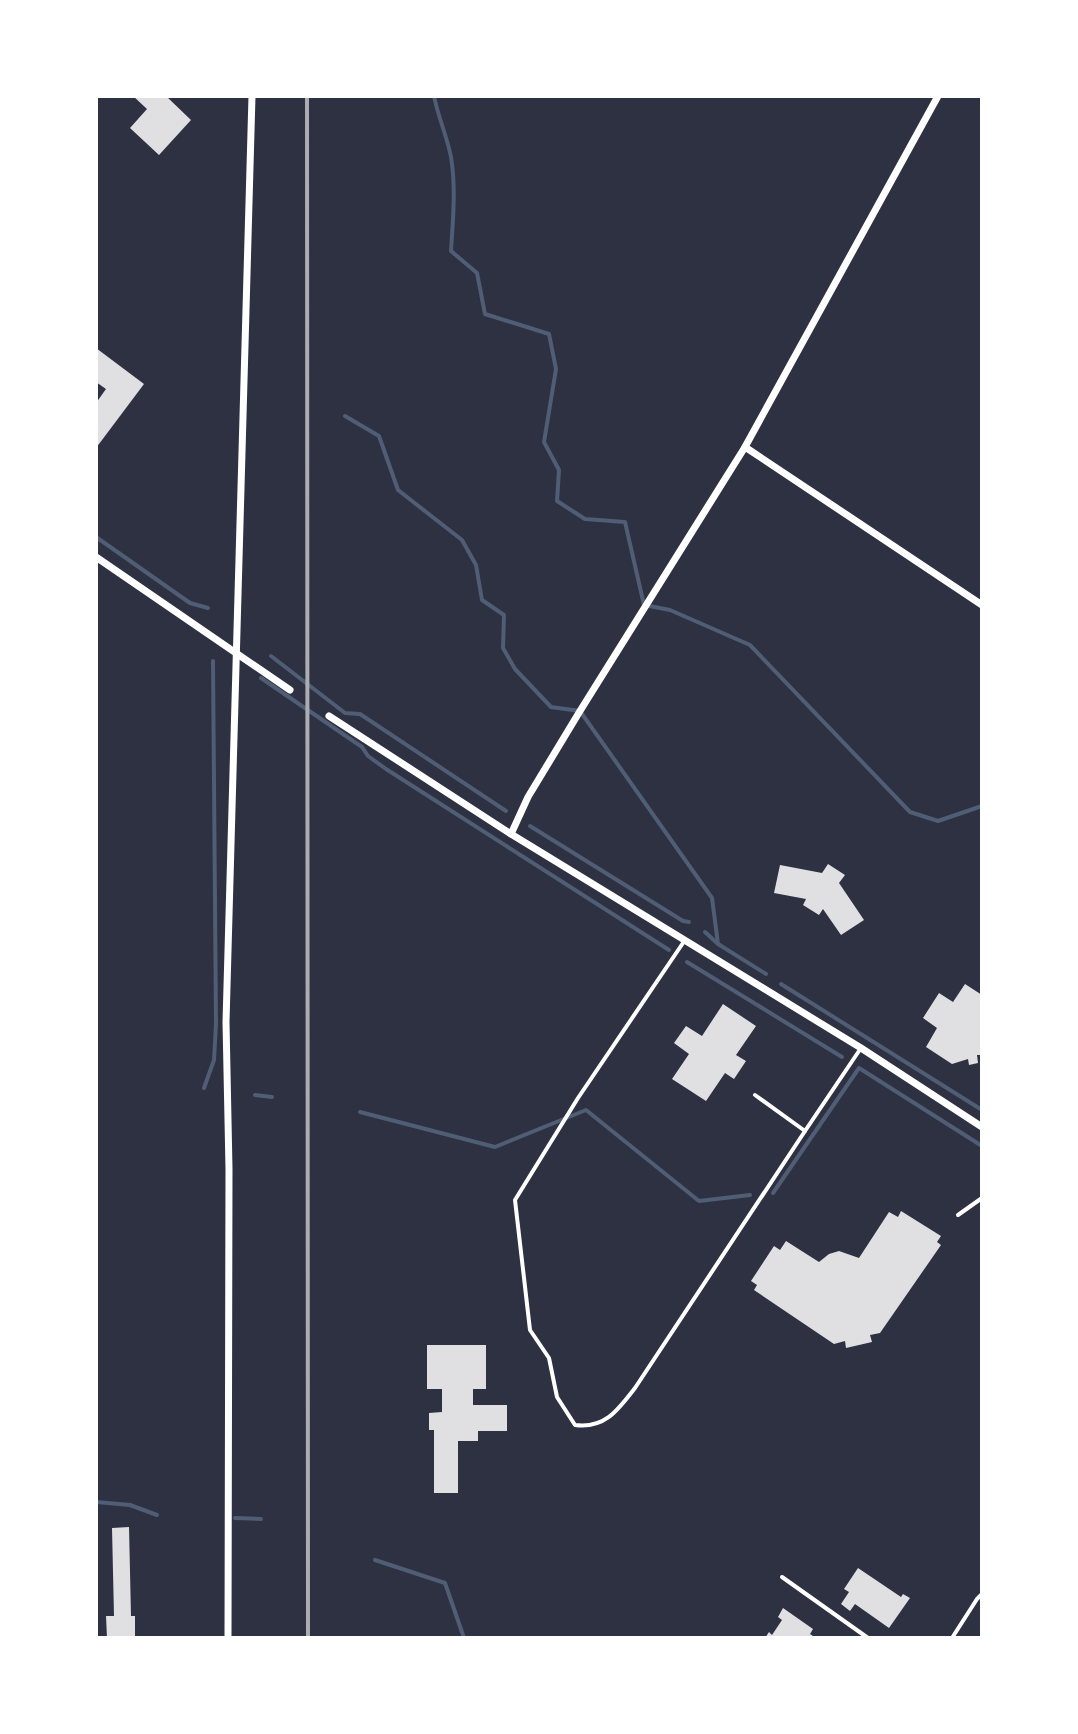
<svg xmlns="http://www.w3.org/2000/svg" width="1078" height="1734" viewBox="0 0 1078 1734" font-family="'Fira Sans',sans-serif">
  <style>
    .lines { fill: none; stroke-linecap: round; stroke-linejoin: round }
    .stream { stroke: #4f5d75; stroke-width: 4 }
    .building { fill: #e0e0e3 }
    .service { stroke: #fff; stroke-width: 4 }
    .minor { stroke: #fff; stroke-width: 7 }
    .rail { stroke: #abadb3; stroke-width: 4 }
  </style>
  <rect width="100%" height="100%" fill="#2d3142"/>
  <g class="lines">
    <g class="stream">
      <path d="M434,96C438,117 447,136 451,157C456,187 453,220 451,251L477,273L485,314L549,334L556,369L544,442L559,470L557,501L585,519L625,522L644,605L670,610L750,645L910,812L938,821L982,806"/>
      <path d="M345,416L379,436L398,490L462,540L476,565L482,600L504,615L503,648L515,669L551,707L580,711L712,898L718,944"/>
      <path d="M96,537L190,603L208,608"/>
      <path d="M271,656L345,713L360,714L506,811"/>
      <path d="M261,678L362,747L368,756L386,769L669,950"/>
      <path d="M530,826L683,921L689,922"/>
      <path d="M705,932L718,944L766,974"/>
      <path d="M687,962L842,1057"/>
      <path d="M781,984L982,1110"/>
      <path d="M204,1088L214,1060L216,1024L213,661"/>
      <path d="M255,1095L272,1097"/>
      <path d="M360,1112L495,1147L586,1110L699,1201L750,1195"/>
      <path d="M773,1193L859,1068L982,1146"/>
      <path d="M96,1502L130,1505L157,1515"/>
      <path d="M235,1518L261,1519"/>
      <path d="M375,1560L445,1583L464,1638"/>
    </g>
  </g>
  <g class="building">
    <path d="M133,96H166L191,120L159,155L130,128L147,109Z"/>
    <path d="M96,348L144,384L96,448V403L106,389L96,382Z"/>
    <path d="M828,864L845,875L839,883L864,920L841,935L823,909L819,915L803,905L806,899L774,893L780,865L822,873Z"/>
    <path d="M965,984L982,995V1055H977L978,1063L969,1065L968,1059L952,1064L926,1047L937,1028L923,1018L939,993L953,1002Z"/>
    <path d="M723,1004L756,1026L736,1055L746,1061L734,1079L725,1073L706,1101L672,1079L689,1054L674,1043L686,1026L702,1036Z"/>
    <path d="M901,1211L941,1236L937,1242L941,1245L880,1333L870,1335L872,1342L846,1348L845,1341L834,1344L754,1290L757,1285L751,1281L774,1246L780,1250L786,1241L819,1262L829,1254L839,1251L859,1258L889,1212L898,1217Z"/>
    <path d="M427,1345H486V1389H473V1405H507V1431H478V1441H458V1493H434V1430H429V1413L442,1412V1389H427Z"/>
    <path d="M129,1527L131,1616H135V1638H107L106,1616H114L112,1528Z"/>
    <path d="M858,1568L901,1597L903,1594L910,1598L889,1628L855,1604L850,1611L841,1604L849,1592L844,1589Z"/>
    <path d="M783,1608L813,1629L810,1634L816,1638H765L769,1632L772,1635L782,1620L778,1617Z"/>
  </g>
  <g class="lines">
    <g class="service">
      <path d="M685,940L578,1098L515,1200L530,1330L549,1358L557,1397L575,1425C605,1429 618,1410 635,1388L805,1131"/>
      <path d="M755,1095L805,1131L861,1048"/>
      <path d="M958,1215L982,1198"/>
      <path d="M782,1577L868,1638"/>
      <path d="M952,1638L977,1599L982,1594"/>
    </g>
    <g class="minor">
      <path d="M745,447L982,605"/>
      <path d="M96,557L290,690"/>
      <path d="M329,716L511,834L861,1048L982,1127"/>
      <path d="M511,834L528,797L580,711L745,447L938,96"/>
      <path d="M228,1638L229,1169L226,1022L252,96"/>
    </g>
    <path class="rail" d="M307,96L308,1638"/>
  </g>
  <rect width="1078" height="1734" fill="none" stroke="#ffffff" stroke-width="196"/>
</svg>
